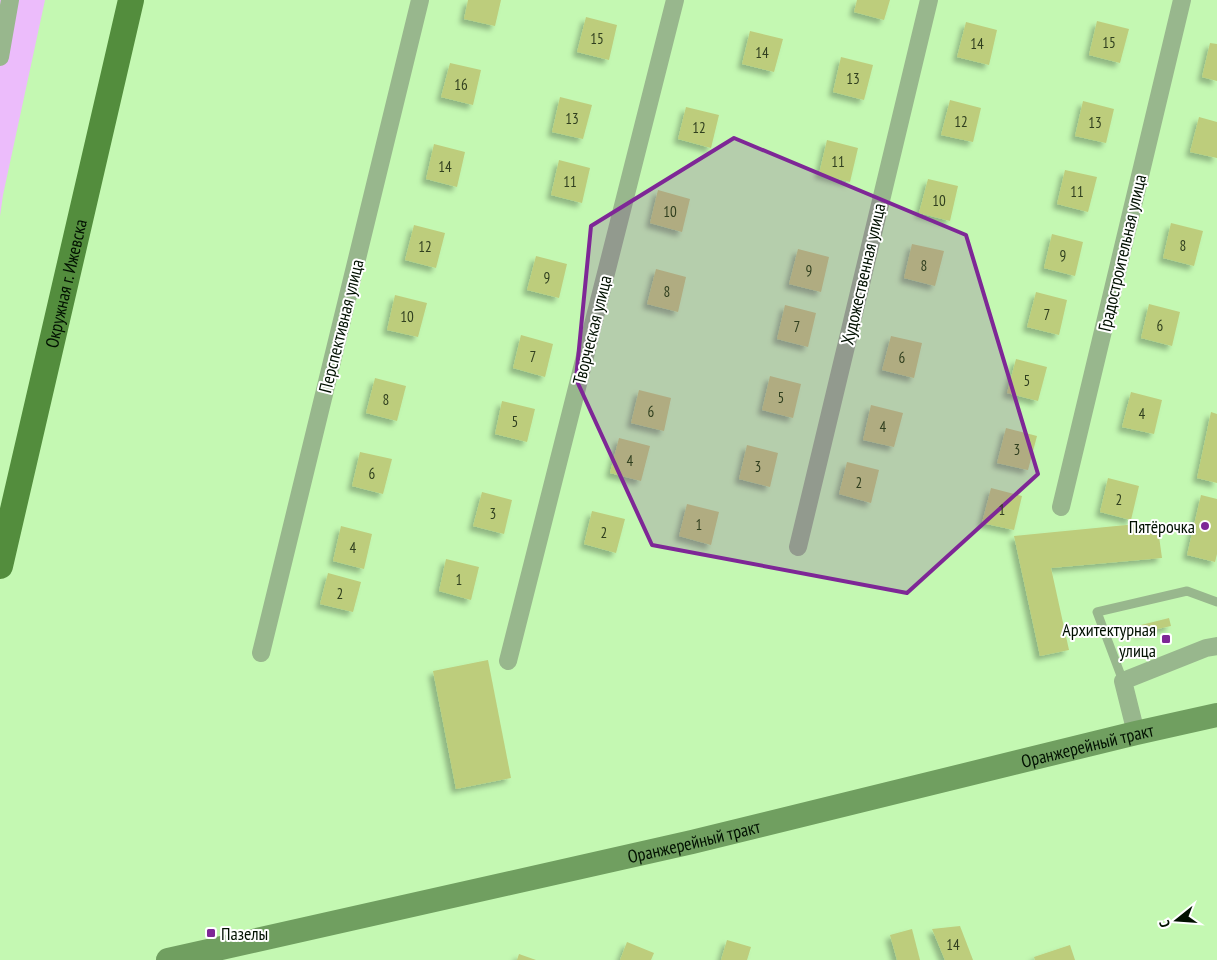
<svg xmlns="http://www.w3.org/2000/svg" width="1217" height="960" viewBox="0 0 1217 960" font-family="'PT Sans Narrow',sans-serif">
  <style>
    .green { fill: #ecbcfb }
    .building { fill: #bdcd7c; filter: url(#shadow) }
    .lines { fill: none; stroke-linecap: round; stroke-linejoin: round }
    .lane { stroke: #98b78d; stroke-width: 9 }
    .street { stroke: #98b78d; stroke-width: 18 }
    .secondary { stroke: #709f60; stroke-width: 24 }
    .primary { stroke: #538d3d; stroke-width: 26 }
    .marked { fill: #7e2796; fill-opacity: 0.2; stroke: #7e2796; stroke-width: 4; stroke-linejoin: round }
    .poi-dot { fill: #7e2796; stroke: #fff; stroke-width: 2 }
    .labels { text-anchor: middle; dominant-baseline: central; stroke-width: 4; stroke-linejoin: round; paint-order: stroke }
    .number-label { font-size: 15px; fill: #303f1f }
    .street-label { font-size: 18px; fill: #011000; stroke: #fff }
    .poi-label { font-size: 18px; fill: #011000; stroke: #fff; text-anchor: end }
  </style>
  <defs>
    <filter id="shadow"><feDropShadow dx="-4.5" dy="4.5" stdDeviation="2.5" flood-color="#0004"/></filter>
  </defs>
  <rect width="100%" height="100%" fill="#c4f8b2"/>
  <path class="green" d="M0,0H45L3,195L0,216Z"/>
  <g class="building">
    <path d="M468,0H501L495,26L464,19Z"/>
    <path d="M857,0H890L884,20L854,12Z"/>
    <path d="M586,17L617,25L609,60L577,52Z"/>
    <path d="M1097,21L1129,29L1120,63L1089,55Z"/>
    <path d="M966,22L997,30L989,65L957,57Z"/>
    <path d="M750,31L783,39L774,72L742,64Z"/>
    <path d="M1210,43L1217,44V81L1202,77Z"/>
    <path d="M841,57L873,65L864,100L833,92Z"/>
    <path d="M450,63L481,70L473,105L441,97Z"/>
    <path d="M560,97L592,105L583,139L552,132Z"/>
    <path d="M950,100L981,108L973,142L941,135Z"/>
    <path d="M1083,101L1114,109L1106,143L1075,136Z"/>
    <path d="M686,107L719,115L711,148L678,139Z"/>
    <path d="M1199,117L1217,122V158L1190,152Z"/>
    <path d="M827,140L858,148L850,182L819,174Z"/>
    <path d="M434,144L465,152L457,187L426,179Z"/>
    <path d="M559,160L590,168L582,203L551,195Z"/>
    <path d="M1065,170L1097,177L1088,212L1057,204Z"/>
    <path d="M928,179L958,186L950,221L919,213Z"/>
    <path d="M658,190L690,199L682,232L650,223Z"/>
    <path d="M1171,223L1203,231L1194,266L1163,258Z"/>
    <path d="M414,225L445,233L436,268L405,260Z"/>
    <path d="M1052,234L1083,242L1075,276L1044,268Z"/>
    <path d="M912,244L944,251L935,286L904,278Z"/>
    <path d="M798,249L829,257L821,292L789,284Z"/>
    <path d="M536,256L567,264L559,298L527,290Z"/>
    <path d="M656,269L686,277L678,312L647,304Z"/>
    <path d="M1036,292L1067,300L1059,335L1027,327Z"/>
    <path d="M395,295L427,303L418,337L387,330Z"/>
    <path d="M1149,304L1180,312L1172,346L1141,338Z"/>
    <path d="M785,305L816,313L808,347L777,339Z"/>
    <path d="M521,335L553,344L545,377L513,368Z"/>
    <path d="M891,336L922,343L914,378L882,370Z"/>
    <path d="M1016,359L1047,367L1038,401L1007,393Z"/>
    <path d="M770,376L801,384L793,418L762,410Z"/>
    <path d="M375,378L406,386L397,421L366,413Z"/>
    <path d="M639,390L671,398L664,431L631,423Z"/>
    <path d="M1131,392L1162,400L1154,434L1122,427Z"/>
    <path d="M502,401L535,409L527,442L495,434Z"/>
    <path d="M871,405L903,413L894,447L863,440Z"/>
    <path d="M1211,412L1217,414V483L1197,478Z"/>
    <path d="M1006,428L1037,436L1028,470L997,463Z"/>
    <path d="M619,438L650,446L641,481L610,473Z"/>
    <path d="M747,445L778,453L770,487L739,479Z"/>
    <path d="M360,452L392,459L383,494L352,486Z"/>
    <path d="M847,462L879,470L871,503L839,494Z"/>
    <path d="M1108,478L1139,486L1131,520L1100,512Z"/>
    <path d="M991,488L1022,496L1014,530L982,523Z"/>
    <path d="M482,492L512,500L504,534L473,526Z"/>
    <path d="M1201,495L1217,499V554L1215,562L1187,555Z"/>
    <path d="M687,504L719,512L711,545L679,536Z"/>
    <path d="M592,511L625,519L616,553L584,544Z"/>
    <path d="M1157,522L1162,558L1051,568L1069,650L1040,656L1014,536Z"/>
    <path d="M341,526L372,534L364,569L333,561Z"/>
    <path d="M446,559L479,567L471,600L439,591Z"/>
    <path d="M328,573L361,582L353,612L320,604Z"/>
    <path d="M1169,618L1171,626L1139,633L1137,626Z"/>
    <path d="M488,660L511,778L456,789L433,671Z"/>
    <path d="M960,926L973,960H945L932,929Z"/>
    <path d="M912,929L920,960H897L890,935Z"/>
    <path d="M727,940L751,947L747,960H721Z"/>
    <path d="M627,942L654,953L651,960H620Z"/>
    <path d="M1070,945L1075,960H1035L1034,957Z"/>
    <path d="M519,954L536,960H517Z"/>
  </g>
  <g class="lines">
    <path class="lane" d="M1123,681L1097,612L1187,591L1217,602"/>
    <g class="street">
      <path d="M0,57L10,0"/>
      <path d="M1061,507L1182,0"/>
      <path d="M798,547L929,0"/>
      <path d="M261,653L420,0"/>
      <path d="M508,661L675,0"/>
      <path d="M1136,733L1123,681L1206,648L1217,646"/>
    </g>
    <path class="secondary" id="s1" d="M168,960L692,842L1136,733L1217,715"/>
    <path class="primary" id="s2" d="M0,566L131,0"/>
  </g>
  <path class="marked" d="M734,138L966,235L1038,474L907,593L652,545L576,379L591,226Z"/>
  <g class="poi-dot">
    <circle cx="1205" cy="526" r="5"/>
    <rect x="1161" y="634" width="10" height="10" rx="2.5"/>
    <rect x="206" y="928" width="10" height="10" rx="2.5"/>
  </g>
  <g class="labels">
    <g class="number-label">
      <text x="597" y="38">15</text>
      <text x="1109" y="42">15</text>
      <text x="977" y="43">14</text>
      <text x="762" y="52">14</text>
      <text x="853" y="78">13</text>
      <text x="461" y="84">16</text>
      <text x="572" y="118">13</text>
      <text x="961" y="121">12</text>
      <text x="1095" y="122">13</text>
      <text x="699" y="127">12</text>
      <text x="838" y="161">11</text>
      <text x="445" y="166">14</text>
      <text x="570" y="181">11</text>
      <text x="1077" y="191">11</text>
      <text x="939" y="200">10</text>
      <text x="670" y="211">10</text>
      <text x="1183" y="245">8</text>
      <text x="425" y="246">12</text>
      <text x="1063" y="255">9</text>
      <text x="924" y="265">8</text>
      <text x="809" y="270">9</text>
      <text x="547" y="277">9</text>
      <text x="667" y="291">8</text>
      <text x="1047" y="314">7</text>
      <text x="407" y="316">10</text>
      <text x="1160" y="325">6</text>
      <text x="797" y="326">7</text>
      <text x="533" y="356">7</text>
      <text x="902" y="357">6</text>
      <text x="1027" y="380">5</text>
      <text x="781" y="397">5</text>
      <text x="386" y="399">8</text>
      <text x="651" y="411">6</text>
      <text x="1142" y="413">4</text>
      <text x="515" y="421">5</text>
      <text x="883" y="426">4</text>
      <text x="1017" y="449">3</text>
      <text x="630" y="460">4</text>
      <text x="758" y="466">3</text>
      <text x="372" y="473">6</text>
      <text x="859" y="482">2</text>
      <text x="1119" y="499">2</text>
      <text x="1002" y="509">1</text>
      <text x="493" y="513">3</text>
      <text x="699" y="524">1</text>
      <text x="604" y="532">2</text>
      <text x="353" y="547">4</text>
      <text x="459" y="579">1</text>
      <text x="340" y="593">2</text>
      <text x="953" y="944">14</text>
    </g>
    <g class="street-label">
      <text transform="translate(1122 253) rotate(-77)">Градостроительная улица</text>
      <text transform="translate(863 274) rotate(-77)">Художественная улица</text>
      <text stroke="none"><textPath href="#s2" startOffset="290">Окружная г. Ижевска</textPath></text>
      <text transform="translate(341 326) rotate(-76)">Перспективная улица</text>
      <text transform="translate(592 330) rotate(-76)">Творческая улица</text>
      <text stroke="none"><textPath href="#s1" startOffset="944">Оранжерейный тракт</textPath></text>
      <text stroke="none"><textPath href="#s1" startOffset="539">Оранжерейный тракт</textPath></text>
    </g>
    <g class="poi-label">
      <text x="1195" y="526">Пятёрочка</text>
      <text x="1156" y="629">Архитектурная<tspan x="1156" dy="21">улица</tspan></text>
      <text x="221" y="933" text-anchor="start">Пазелы</text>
    </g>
  </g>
  <g transform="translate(1177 920) rotate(253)" stroke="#ffffff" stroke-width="4" paint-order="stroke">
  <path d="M0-4L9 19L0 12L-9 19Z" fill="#011000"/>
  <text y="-8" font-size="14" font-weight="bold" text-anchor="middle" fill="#011000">С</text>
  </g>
</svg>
